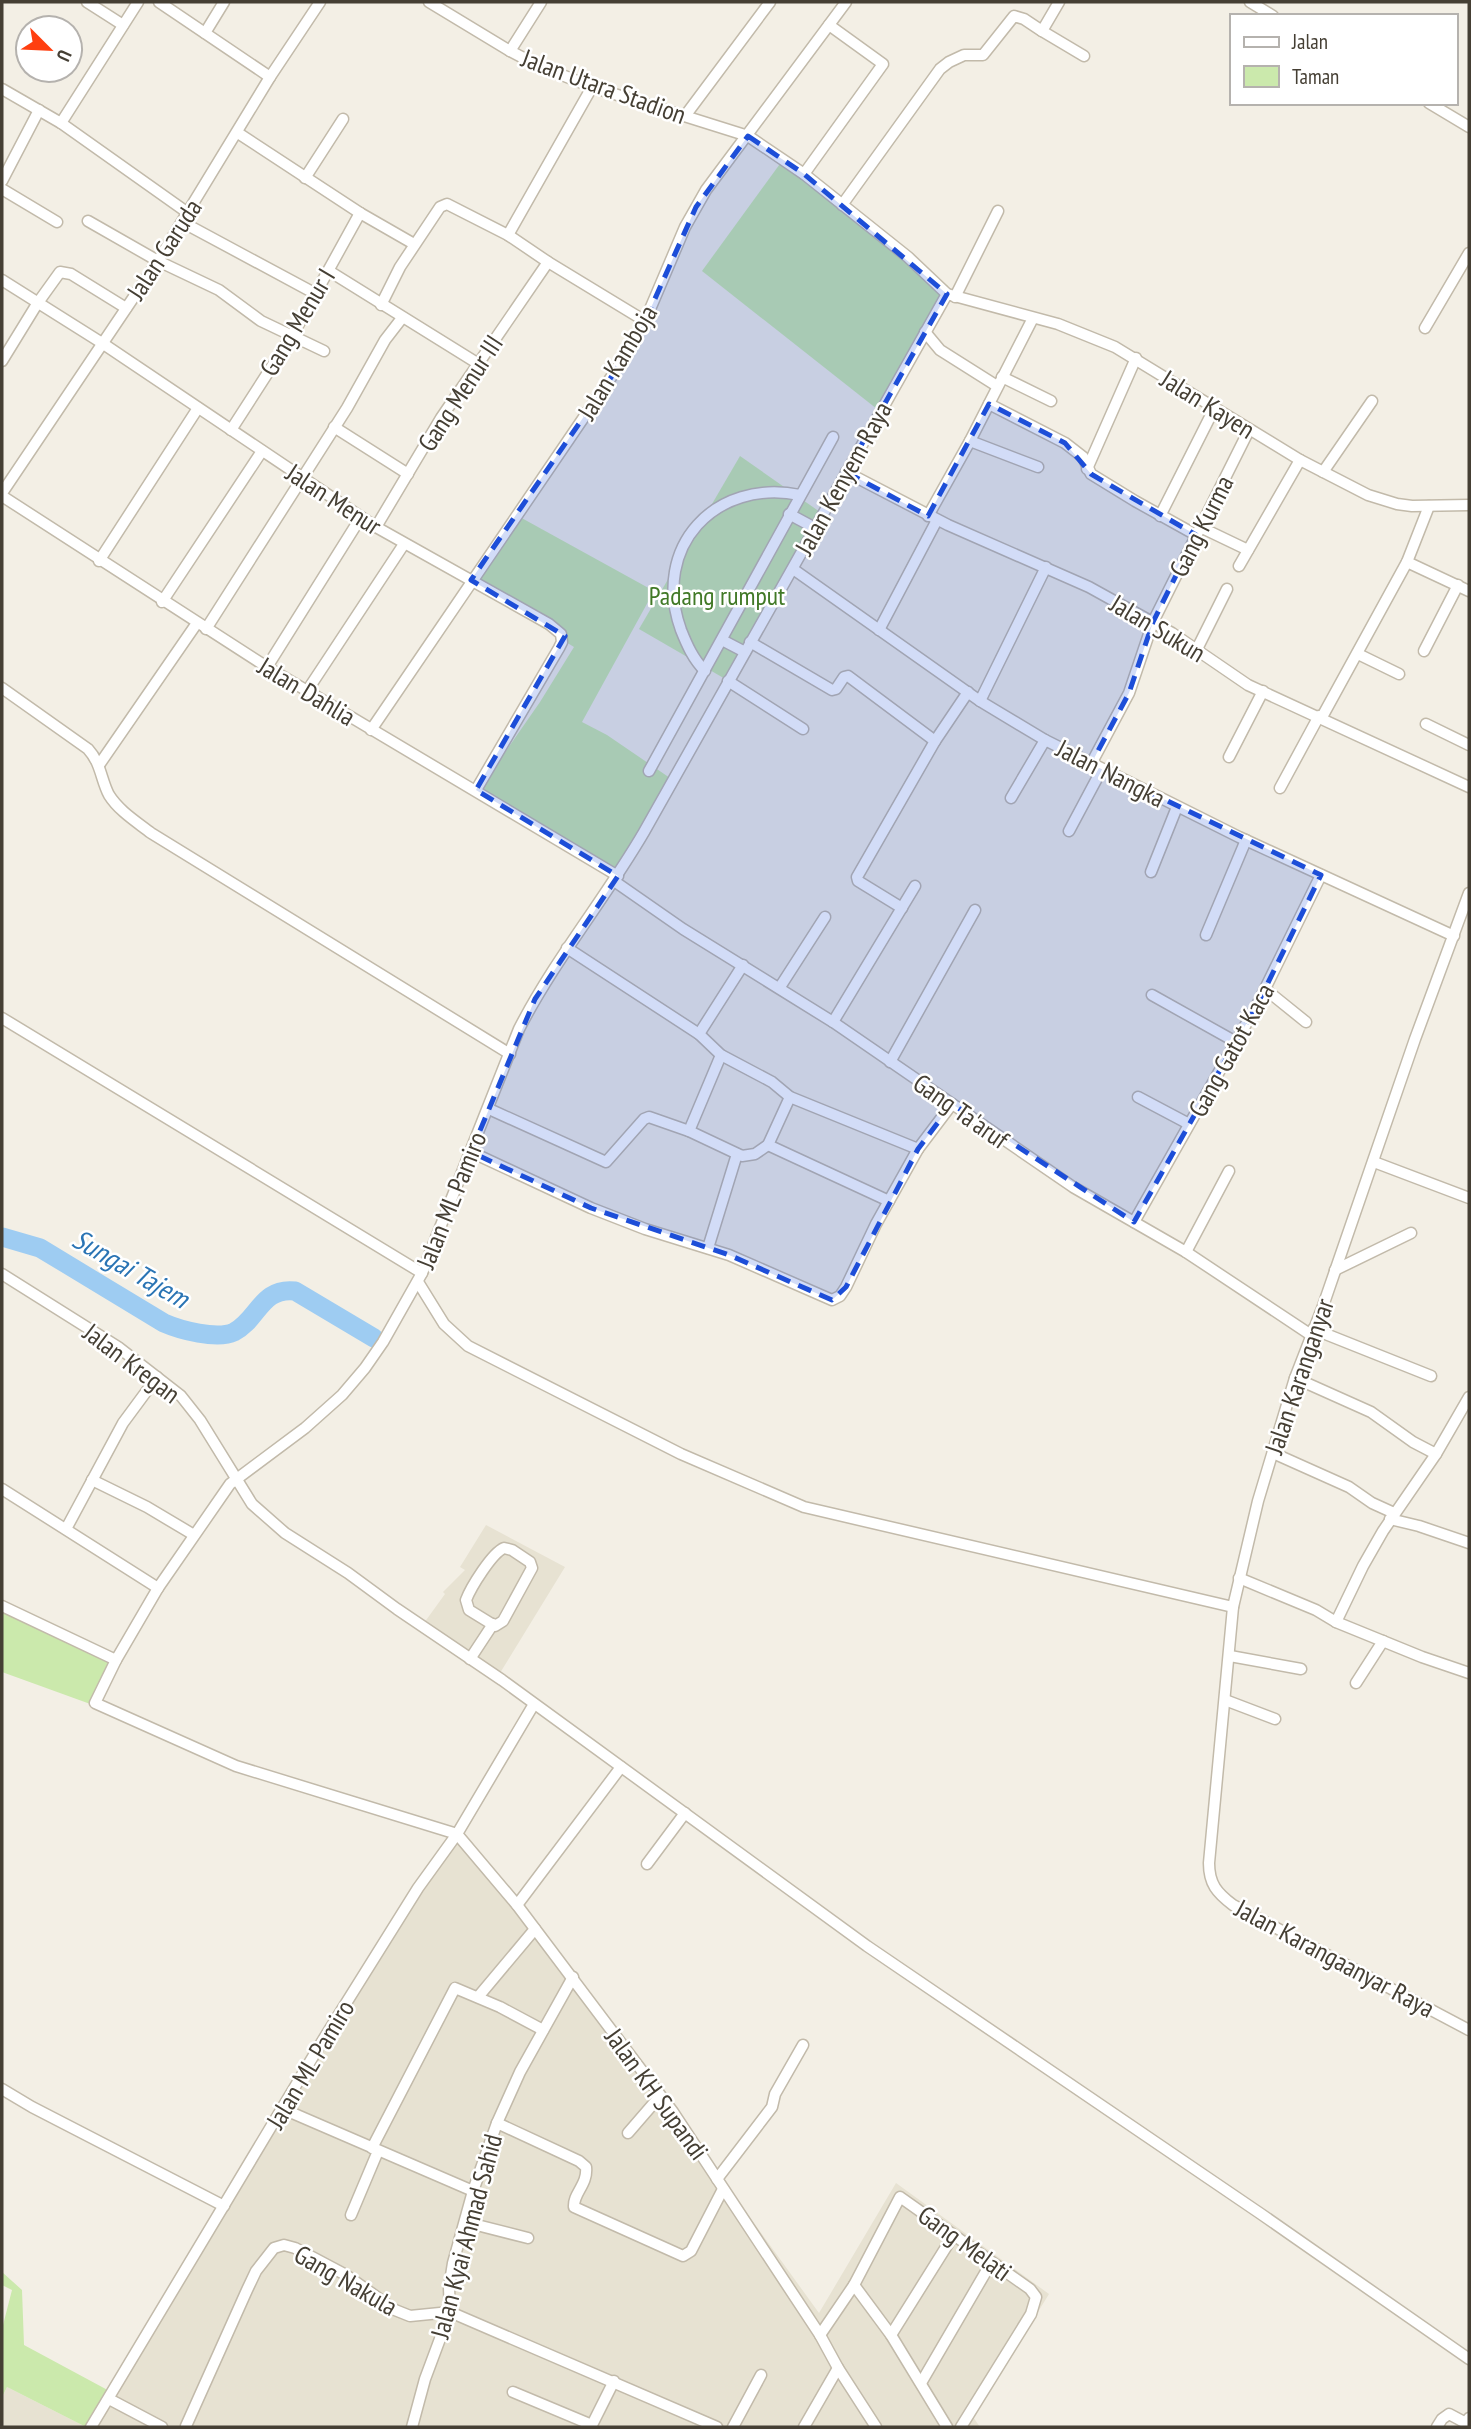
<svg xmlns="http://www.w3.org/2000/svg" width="1471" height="2429" viewBox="0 0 1471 2429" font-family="'PT Sans Narrow',sans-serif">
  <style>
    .residential { fill: #e7e2d2 }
    .green { fill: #cbe9ac }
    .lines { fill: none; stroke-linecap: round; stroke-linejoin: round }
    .river { stroke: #9eccf2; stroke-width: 19 }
    .minor-casing { stroke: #c2baaa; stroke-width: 13 }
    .minor { stroke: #fff; stroke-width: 10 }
    .marked { fill: #1d4ed8; fill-opacity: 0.2; stroke: #1d4ed8; stroke-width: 5; stroke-dasharray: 14 9; stroke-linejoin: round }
    .labels { text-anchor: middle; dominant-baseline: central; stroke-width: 5; stroke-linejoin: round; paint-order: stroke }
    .street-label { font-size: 26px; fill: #453f34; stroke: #fff }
    .park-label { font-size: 26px; fill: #417926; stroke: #fff }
    .water-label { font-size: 28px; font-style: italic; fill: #2a74b4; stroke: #fff }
  </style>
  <rect width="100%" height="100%" fill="#f3efe5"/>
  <g class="residential">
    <path d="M486,1525L565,1567L500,1673L424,1623L445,1594L443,1592L465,1570L460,1567Z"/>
    <path d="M456,1834L575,1976L819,2313L896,2183L1049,2294L973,2417L980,2427H93L355,1987Z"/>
    <path d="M7,2387L86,2427H2V2397Z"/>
  </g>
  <g class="green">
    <path d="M785,157L948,286L877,409L702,271Z"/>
    <path d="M740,456L820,512L727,680L639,629Z"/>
    <path d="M518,516L654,591L582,722L607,735L670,778L616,878L481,787L540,702L574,647L470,583Z"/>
    <path d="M2,1605L115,1658L93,1705L2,1672Z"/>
    <path d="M2,2272L22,2290L24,2345L115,2394L91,2427H86L7,2387L2,2397V2329L12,2290L2,2285Z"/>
  </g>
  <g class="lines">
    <path class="river" d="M2,1237L40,1248L164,1323C180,1330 217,1340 234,1332C258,1320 261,1287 295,1291L374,1338"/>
    <g class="minor-casing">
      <g id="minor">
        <path d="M87,2L123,25"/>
        <path d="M159,2L270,77"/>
        <path d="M429,2L510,51L537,65L592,87L748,136L804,174L908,257L947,294L1058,324L1115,347L1300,460L1368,495L1397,504L1412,506L1469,505"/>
        <path d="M1250,2L1273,16"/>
        <path d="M1042,31L1084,56"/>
        <path d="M205,33L224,2"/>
        <path d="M510,51L541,2"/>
        <path d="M2,89L61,123L188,213"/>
        <path d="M1429,103L1469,127"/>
        <path d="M685,116L770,2"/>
        <path d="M61,123L138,2"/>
        <path d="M238,133L360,213L414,244"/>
        <path d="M804,174L883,64L829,25"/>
        <path d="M305,178L343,119"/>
        <path d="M2,181L39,110"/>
        <path d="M2,189L57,222"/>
        <path d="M842,205L940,69L949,62L964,55H983L1014,16L1024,19L1042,31L1059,2"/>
        <path d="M88,221L158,261L219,290L261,321L324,351"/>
        <path d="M182,222L316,294"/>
        <path d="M508,235L592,87"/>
        <path d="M329,271L477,363"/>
        <path d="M2,280L102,343L376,527L549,624L561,634L562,642L559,648L476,790"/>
        <path d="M955,297L998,211"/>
        <path d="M381,305L400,267L440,207L447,204L508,235L548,262L645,321"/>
        <path d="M1425,328L1469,253"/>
        <path d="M925,332L940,350L997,386"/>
        <path d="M2,361L37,304L60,272L71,274L126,308"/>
        <path d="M1002,377L1051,401"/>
        <path d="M989,404L1065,443L1083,457L1091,474L1135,501L1196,535"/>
        <path d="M334,427L408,474"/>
        <path d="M231,430L296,329L360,213"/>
        <path d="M970,441L1038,467"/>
        <path d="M1087,469L1136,358"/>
        <path d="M846,472L948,525L1089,587L1172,633L1248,685L1469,787"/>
        <path d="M1323,472L1372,401"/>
        <path d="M2,493L158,261L270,77L320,2"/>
        <path d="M2,496L267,667L618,876"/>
        <path d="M789,514L815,528"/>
        <path d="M928,516L970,441L1033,318"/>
        <path d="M1160,516L1214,409"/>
        <path d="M376,527L441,418L548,262"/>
        <path d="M1200,527L1248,550"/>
        <path d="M99,561L198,408"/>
        <path d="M1407,562L1469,591"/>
        <path d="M1239,566L1300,460"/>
        <path d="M793,569L980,701L1045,740L1239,837L1454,936"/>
        <path d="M162,602L262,451"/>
        <path d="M206,629L347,408L385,340L402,318"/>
        <path d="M879,630L937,520"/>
        <path d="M722,640L745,652"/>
        <path d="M750,642L832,690L836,689L844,677L848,676L935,741"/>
        <path d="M1197,649L1227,589"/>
        <path d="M1424,651L1458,585"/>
        <path d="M1358,654L1399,674"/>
        <path d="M267,667L361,517"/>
        <path d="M705,671C693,659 687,645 681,630C651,547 715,478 800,495"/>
        <path d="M728,681L803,729"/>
        <path d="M2,688L88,749C101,763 101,780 109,795C119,811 137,822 151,833L510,1054"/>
        <path d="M307,691L404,544"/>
        <path d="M980,701L1046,567"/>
        <path d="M1322,717L1407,562L1429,506"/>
        <path d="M1426,724L1469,745"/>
        <path d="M371,730L614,373L645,321L685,227L706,190L846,2"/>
        <path d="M1229,757L1263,691"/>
        <path d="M1091,764L1129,693L1153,622L1249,430"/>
        <path d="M99,765L197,623"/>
        <path d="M649,771L833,437"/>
        <path d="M1280,788L1319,716"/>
        <path d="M1011,798L1045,740"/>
        <path d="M1069,831L1102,769"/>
        <path d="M1151,872L1177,807"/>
        <path d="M614,881L683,929L833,1022L1073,1187L1186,1252L1311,1335"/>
        <path d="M1469,893L1415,1039L1323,1306L1295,1378L1258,1501L1233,1607L1209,1863C1209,1884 1217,1893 1233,1905L1469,2030"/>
        <path d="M902,908L858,881L857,877L935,741L968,692"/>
        <path d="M1206,935L1246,840"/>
        <path d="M567,948L699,1034L721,1055L772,1082L790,1097L918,1149L952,1104"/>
        <path d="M780,987L825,917"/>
        <path d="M1265,989L1306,1022"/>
        <path d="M1152,995L1236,1042"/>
        <path d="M2,1018L422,1273"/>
        <path d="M833,1022L915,886"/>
        <path d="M699,1034L743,965"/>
        <path d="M890,1062L975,910"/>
        <path d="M1138,1097L1189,1124"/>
        <path d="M489,1109L606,1162L644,1119L649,1117L689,1131L742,1156L755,1154L768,1145L790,1097"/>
        <path d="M689,1131L721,1055"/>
        <path d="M768,1145L889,1201"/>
        <path d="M471,1152L591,1208L645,1229L729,1255L832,1300L840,1296L846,1287L876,1224L918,1149"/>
        <path d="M1374,1162L1469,1198"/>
        <path d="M1134,1222L1258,1003L1321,875"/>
        <path d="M708,1248L737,1154"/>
        <path d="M1186,1252L1229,1171"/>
        <path d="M1335,1270L1411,1233"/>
        <path d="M2,1274L118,1347L181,1396L200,1420L252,1504L285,1533L348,1573L397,1609L502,1680L867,1946L1261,2214L1469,2359"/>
        <path d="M418,1282L444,1324L468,1346L681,1454L804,1507L1233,1607"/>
        <path d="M1313,1329L1431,1376"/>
        <path d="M1295,1378L1371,1412L1413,1442L1436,1454"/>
        <path d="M1273,1453L1349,1487L1372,1503L1394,1513"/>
        <path d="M92,1480L147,1507L194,1535"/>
        <path d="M2,1489L158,1588"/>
        <path d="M1390,1519L1419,1526L1469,1543"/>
        <path d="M66,1529L123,1423L157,1377"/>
        <path d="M504,1548L512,1550L530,1562L532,1568L503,1621L495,1626L469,1610L466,1600C471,1587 492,1553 504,1548Z"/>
        <path d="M1239,1578L1316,1610L1336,1622L1363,1566L1383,1531L1436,1454L1469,1397"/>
        <path d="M2,1606L116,1660"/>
        <path d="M1336,1622L1422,1657L1469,1673"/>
        <path d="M1230,1656L1301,1669"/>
        <path d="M470,1659L493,1624"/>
        <path d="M1356,1683L1383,1641"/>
        <path d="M1225,1700L1275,1719"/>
        <path d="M647,1864L685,1813"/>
        <path d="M517,1905L621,1767"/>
        <path d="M478,1997L535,1929"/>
        <path d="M2,2089L32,2107L224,2206"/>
        <path d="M283,2109L473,2191"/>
        <path d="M497,2123L579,2161L586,2167C588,2185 573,2193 574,2207L683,2256L691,2251L723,2189"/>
        <path d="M628,2133L660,2096"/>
        <path d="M372,2148L455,1988L500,2007L543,2030"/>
        <path d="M717,2179L772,2107L775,2094L803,2045"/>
        <path d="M351,2215L378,2151"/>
        <path d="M465,2222L528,2238"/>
        <path d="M854,2285L891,2335L947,2427"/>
        <path d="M820,2335L854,2285L900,2197L1030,2289L1036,2297L1031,2314L961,2427"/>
        <path d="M891,2335L953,2236"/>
        <path d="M921,2383L991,2263"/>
        <path d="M513,2392L592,2425"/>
        <path d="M109,2399L162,2427"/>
        <path d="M186,2426L247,2290L256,2271L274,2248L284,2245L295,2248L346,2275L395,2310L410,2316L450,2312L717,2427"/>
        <path d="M91,2427L323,2040L418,1888L457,1834L534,1704"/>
        <path d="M412,2427L425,2379L450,2312L449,2288L453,2263L473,2191L497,2123L520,2072L573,1977"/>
        <path d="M591,2427L614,2381"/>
        <path d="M733,2427L761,2375"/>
        <path d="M804,2427L838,2368"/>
        <path d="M876,2427L838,2368L820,2335L673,2112L517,1905L457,1834L236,1766L95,1703L116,1660L158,1588L230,1484L305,1428L342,1395L365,1368L383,1342L422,1273L519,1029C555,959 605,899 644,832L947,294"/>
        <path d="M1437,2427L1442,2419L1449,2414L1466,2423L1469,2418"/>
      </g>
    </g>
    <use href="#minor" class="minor"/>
  </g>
  <path class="marked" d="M748,136L804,174L947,294L846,472L928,516L989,404L1065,443L1091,474L1196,535L1153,622L1129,693L1091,764L1321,875L1258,1003L1134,1222L952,1104L918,1149L846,1287L832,1300L729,1255L591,1208L471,1152L535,999L618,876L476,790L565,636L471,580L614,373L645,321L696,207Z"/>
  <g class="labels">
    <g class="street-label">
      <text transform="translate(604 86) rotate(20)">Jalan Utara Stadion</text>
      <text transform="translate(164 249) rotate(-57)">Jalan Garuda</text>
      <text transform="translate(297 322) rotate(-59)">Gang Menur I</text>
      <text transform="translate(617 362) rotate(-59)">Jalan Kamboja</text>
      <text transform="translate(460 393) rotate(-57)">Gang Menur III</text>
      <text transform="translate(1208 404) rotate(32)">Jalan Kayen</text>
      <text transform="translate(843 478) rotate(-61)">Jalan Kenyem Raya</text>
      <text transform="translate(334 499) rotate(33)">Jalan Menur</text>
      <text transform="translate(1201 526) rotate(-63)">Gang Kurma</text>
      <text transform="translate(1158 628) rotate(31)">Jalan Sukun</text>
      <text transform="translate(307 691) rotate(31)">Jalan Dahlia</text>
      <text transform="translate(1111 773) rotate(27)">Jalan Nangka</text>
      <text transform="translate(1231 1050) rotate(-61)">Gang Gatot Kaca</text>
      <text transform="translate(961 1111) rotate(35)">Gang Ta'aruf</text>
      <text transform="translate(451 1200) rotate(-68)">Jalan ML Pamiro</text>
      <text transform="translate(132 1363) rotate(37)">Jalan Kregan</text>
      <text transform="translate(1299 1376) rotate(-71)">Jalan Karanganyar</text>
      <text transform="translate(1335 1958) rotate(28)">Jalan Karangaanyar Raya</text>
      <text transform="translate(310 2064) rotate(-59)">Jalan ML Pamiro</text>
      <text transform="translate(657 2094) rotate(54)">Jalan KH Supandi</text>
      <text transform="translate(466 2236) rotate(-75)">Jalan Kyai Ahmad Sahid</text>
      <text transform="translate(965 2243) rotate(36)">Gang Melati</text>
      <text transform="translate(346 2280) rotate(30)">Gang Nakula</text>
    </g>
    <g class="park-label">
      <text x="717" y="595">Padang rumput</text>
    </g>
    <g class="water-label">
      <text transform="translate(131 1268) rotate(30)">Sungai Tajem</text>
    </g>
  </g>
  <rect width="1471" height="2429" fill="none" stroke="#453f34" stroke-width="7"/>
  <rect x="1230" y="14" width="228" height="91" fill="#ffffff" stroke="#b5b2ae" stroke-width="2"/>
  <rect x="1244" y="37" width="35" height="10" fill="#ffffff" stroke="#b5b2ae" stroke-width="2"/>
  <text x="1292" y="49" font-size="21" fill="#453f34">Jalan</text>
  <rect x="1244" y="66" width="35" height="21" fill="#cbe9ac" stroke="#b5b2ae" stroke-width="2"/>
  <text x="1292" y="84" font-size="21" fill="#453f34">Taman</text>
  <g transform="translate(49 49) rotate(114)"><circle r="33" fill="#ffffff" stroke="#b5b2ae" stroke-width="2"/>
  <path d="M0-5L12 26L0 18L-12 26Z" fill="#ff3f10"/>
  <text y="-10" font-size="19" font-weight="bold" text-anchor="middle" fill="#453f34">U</text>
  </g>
</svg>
